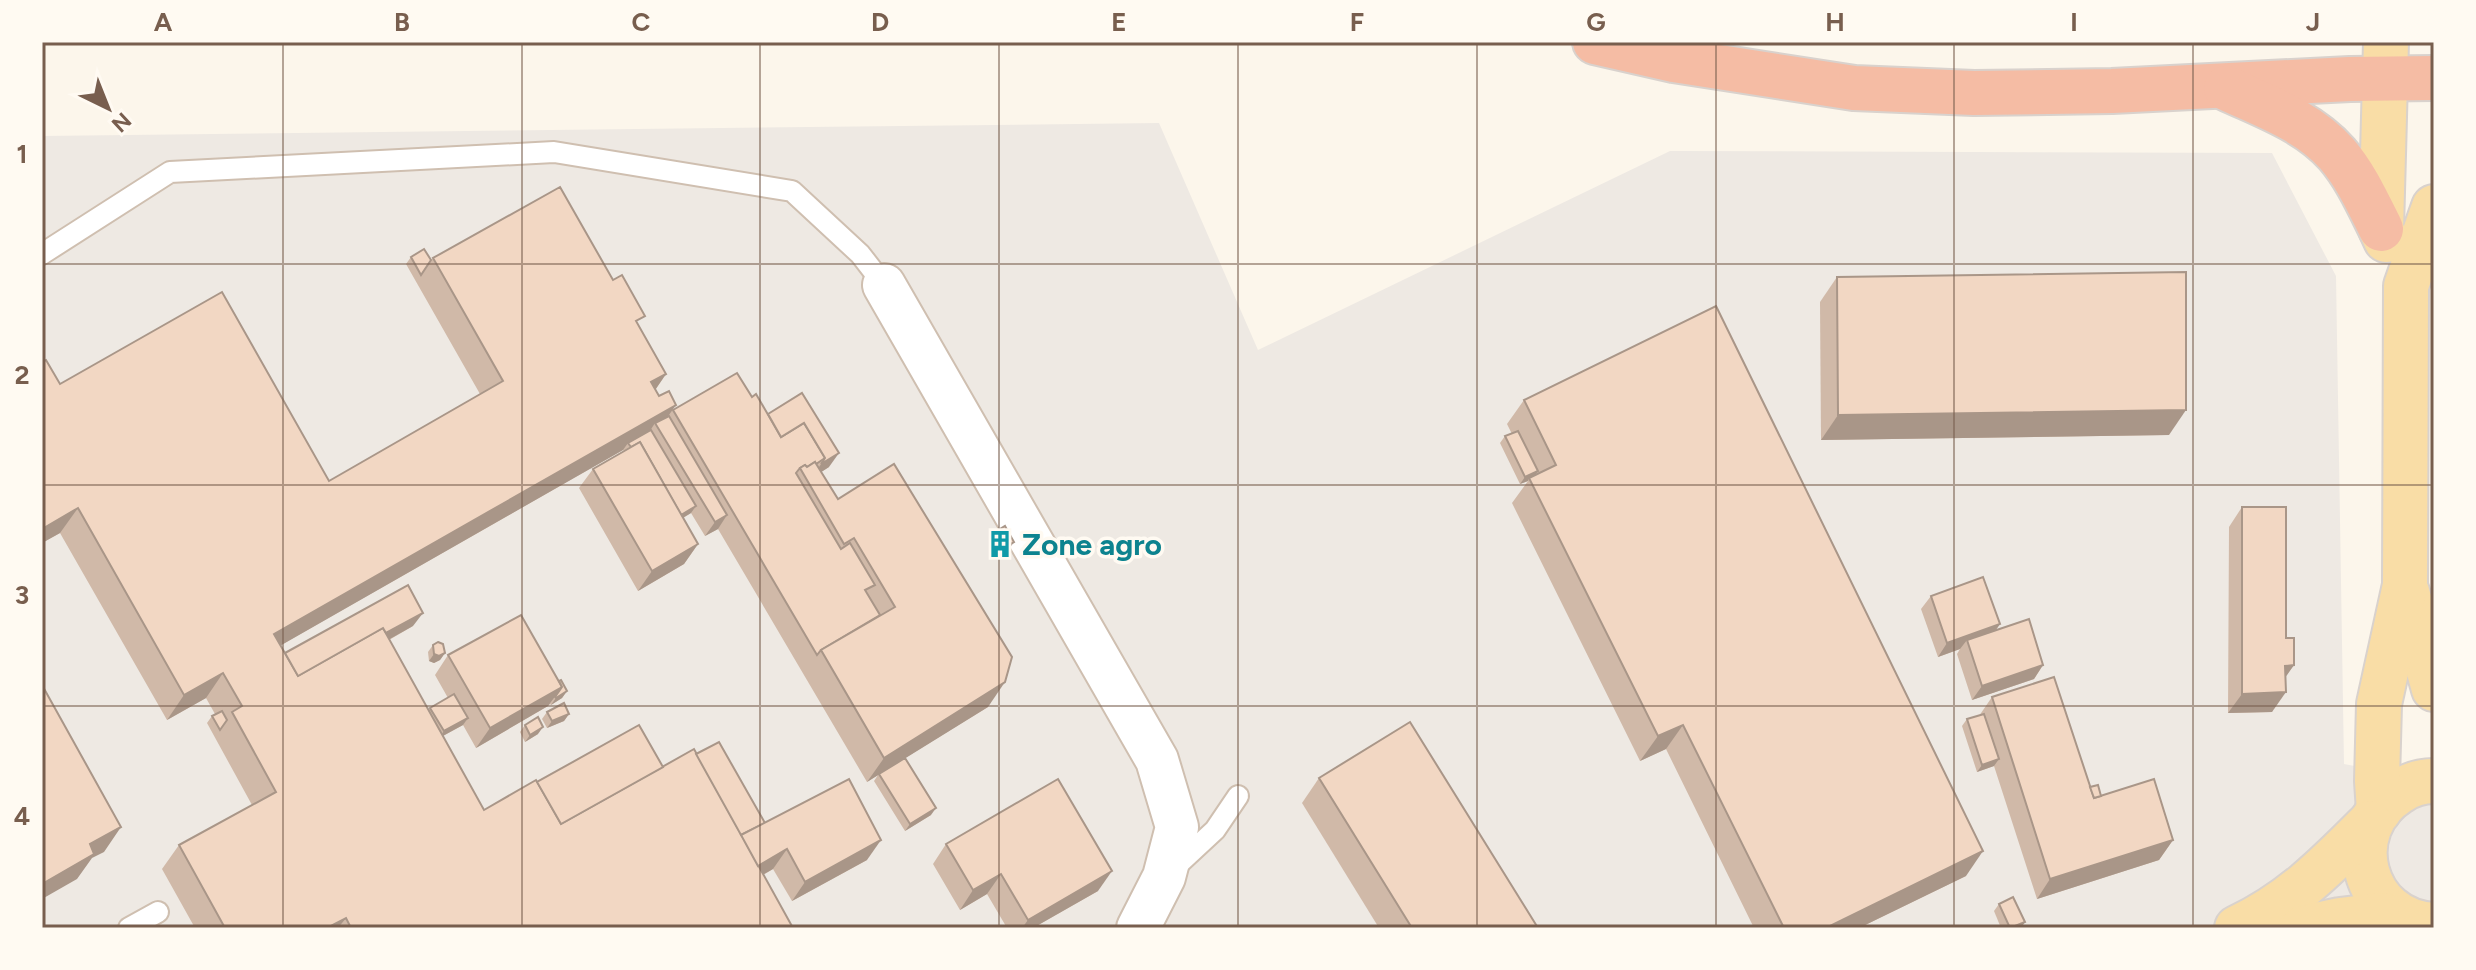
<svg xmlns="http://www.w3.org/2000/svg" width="2476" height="970" viewBox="0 0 2476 970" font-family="Figtree,sans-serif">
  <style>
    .industrial { fill: #eee9e3 }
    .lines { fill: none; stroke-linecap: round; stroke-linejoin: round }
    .lane-casing { stroke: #cfbfb0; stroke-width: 24 }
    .street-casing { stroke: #cfbfb0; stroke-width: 46 }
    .primary-casing { stroke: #d9d2cd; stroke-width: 48 }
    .highway-casing { stroke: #d9d2cd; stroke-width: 48 }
    .lane { stroke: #fff; stroke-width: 20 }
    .street { stroke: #fff; stroke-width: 42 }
    .primary { stroke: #f9dda6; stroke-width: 44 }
    .highway { stroke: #f5bca4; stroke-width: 44 }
    .wall { fill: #d0b9a8 }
    .shaded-wall { fill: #a99688 }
    .building { fill: #f2d7c3; stroke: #a99688; stroke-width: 2 }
    .grid { fill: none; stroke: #785e4e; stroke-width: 2; stroke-opacity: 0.55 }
    .labels { text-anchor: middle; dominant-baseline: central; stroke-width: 7; stroke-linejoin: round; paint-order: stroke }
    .culture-label { font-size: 30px; font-weight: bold; fill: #0d838f; stroke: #fffaf2; text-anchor: start }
    .neatline { fill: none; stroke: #785e4e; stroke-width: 3 }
    .grid-label { font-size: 26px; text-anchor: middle; font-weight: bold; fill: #785e4e }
  </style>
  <rect width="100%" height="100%" fill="#fcf6eb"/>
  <path class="industrial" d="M1159,123L1258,350L1670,151L2272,153L2336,276L2344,764L2434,781V928H42V136Z"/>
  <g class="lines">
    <g class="lane-casing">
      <g id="lane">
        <path d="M42,254L170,172L554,152L792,191L860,254L884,285"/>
        <path d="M1173,869L1215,830L1238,796"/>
        <path d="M129,928L158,912"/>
      </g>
    </g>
    <g class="street-casing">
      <path id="street" d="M884,285L1157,760L1177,827L1164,877L1138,928"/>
    </g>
    <g class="primary-casing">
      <g id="primary">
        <path d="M2386,240L2381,229L2386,42"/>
        <path d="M2407,592L2434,689"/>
        <path d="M2434,781C2422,781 2409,785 2399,792C2339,830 2362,921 2434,925"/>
        <path d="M2379,811L2377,781L2379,704L2405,585L2406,286L2434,207"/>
        <path d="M2237,928C2291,903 2328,865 2370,823"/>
        <path d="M2303,928L2340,920L2381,915L2410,921"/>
      </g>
    </g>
    <g class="highway-casing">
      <g id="highway">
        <path d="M1595,42L1674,60L1854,88L1974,93L2112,91L2350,79L2434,78"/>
        <path d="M2226,88C2264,106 2308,121 2337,154C2356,176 2368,203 2381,229"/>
      </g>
    </g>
    <use href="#lane" class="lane"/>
    <use href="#street" class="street"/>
    <use href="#primary" class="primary"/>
    <use href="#highway" class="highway"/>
  </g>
  <g class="wall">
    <path d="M411,257L431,260L433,258L638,325L666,374L655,390L659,396L673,410L752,397L768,414L829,467L821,472L838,499L988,707L905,758L931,815L905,831L874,781L878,775L867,782L718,529L705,536L691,513L683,518L698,544L684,564L638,591L579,488L593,469L624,451L623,450L281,645L285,653L413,626L389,640L428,710L448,698L435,675L448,655L559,681L567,691L562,698L551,705L550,704L548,706L476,748L463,725L443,736L484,810L537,782L663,767L696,754L765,823L867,860L792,901L773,869L763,875L793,928H195L162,869L179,845L252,805L207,723L212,716L215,714L206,698L167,720L60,533L42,543V362L60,384L329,481L480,394L406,264Z"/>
    <path d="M1837,277L2169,435L1821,440L1820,302Z"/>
    <path d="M1524,400L1966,876L1859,928H1754L1666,749L1640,761L1512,503L1528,481L1520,484L1500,443L1505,436L1512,434L1507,424Z"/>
    <path d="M2242,507L2286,638L2294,665L2285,677L2272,712L2228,713L2229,527Z"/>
    <path d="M995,532L1009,549L1000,554L990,539Z"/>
    <path d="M1931,596L2000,624L1996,630L2043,665L2034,679L1972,700L1957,654L1960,649L1938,657L1921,609Z"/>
    <path d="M433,645L445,653L440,660L434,663L429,661L428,652Z"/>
    <path d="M1992,697L2101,796L2173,840L2159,860L2037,899L1994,766L1977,772L1962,726L1967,719L1979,716Z"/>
    <path d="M547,712L569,714L564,721L547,728L542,719Z"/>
    <path d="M525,725L538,734L525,742L520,732Z"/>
    <path d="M1319,778L1538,928H1379L1302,803Z"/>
    <path d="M946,844L1098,891L1033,928H1007L987,894L960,910L933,864Z"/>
    <path d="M1999,904L2021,928H2001L1994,911Z"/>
  </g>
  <g class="shaded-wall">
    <path d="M666,374L649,399L651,382Z"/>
    <path d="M676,405L659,429L655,423L646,437L628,443L623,450L257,659L274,634Z"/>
    <path d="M2186,410L2169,435L1821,440L1838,415Z"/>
    <path d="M839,453L829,467L812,478L821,464Z"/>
    <path d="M1538,471L1533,478H1529L1528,481L1520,484L1525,477Z"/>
    <path d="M696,506L691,513L669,526L674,519Z"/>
    <path d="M78,508L60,533L42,543V529Z"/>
    <path d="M727,515L718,529L705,536L715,522Z"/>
    <path d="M1014,542L1009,549L1000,554L1005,547Z"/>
    <path d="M698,544L684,564L638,591L652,571Z"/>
    <path d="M423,613L413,626L288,696L297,683Z"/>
    <path d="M2000,624L1990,638L1967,640L1960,649L1938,657L1947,643Z"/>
    <path d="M445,653L440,660L434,663L429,661L434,654Z"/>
    <path d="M2043,665L2034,679L1972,700L1982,686Z"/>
    <path d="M2294,665L2280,685L2285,666Z"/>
    <path d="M223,673L206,698L167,720L184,695Z"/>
    <path d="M1005,682L988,707L867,782L884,758Z"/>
    <path d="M562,687L548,706L476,748L490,728Z"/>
    <path d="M567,691L562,698L551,705L556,698Z"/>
    <path d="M2286,692L2272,712L2228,713L2242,694Z"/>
    <path d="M569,714L564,721L547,728L552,721Z"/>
    <path d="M468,718L463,725L439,738L444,731Z"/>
    <path d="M1683,725L1666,749L1640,761L1658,736Z"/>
    <path d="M543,727L538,734L525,742L530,735Z"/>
    <path d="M1999,759L1994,766L1977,772L1982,765Z"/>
    <path d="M936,808L931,815L905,831L910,824Z"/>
    <path d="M121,827L104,852L92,858L77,879L42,899V884L90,844Z"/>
    <path d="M881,840L867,860L792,901L805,882Z"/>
    <path d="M2173,840L2159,860L2037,899L2050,879Z"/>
    <path d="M787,849L773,869L740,888L754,868Z"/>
    <path d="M1983,851L1966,876L1859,928H1826Z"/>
    <path d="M1112,871L1098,891L1033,928H1022L1028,920Z"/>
    <path d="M1001,874L987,894L960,910L973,890Z"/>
    <path d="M346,918L338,928H327Z"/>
    <path d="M2025,922L2021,928H2011Z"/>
  </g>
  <g class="building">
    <path d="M560,187L613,280L622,275L645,316L636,321L666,374L651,382L659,396L669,391L676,405L274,634L298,676L383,628L484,810L536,780L561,824L694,749L793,928H351L346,918L327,928H225L179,845L276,792L232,712L242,706L223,673L184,695L78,508L42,529V362L46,360L60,384L222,292L329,481L503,381L433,258Z"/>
    <path d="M424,249L431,260L421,275L411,257Z"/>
    <path d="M2186,272V410L1838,415L1837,277Z"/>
    <path d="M1716,306L1983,851L1826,928H1784L1683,725L1658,736L1529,478L1556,465L1524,400Z"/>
    <path d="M737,373L752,397L756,394L781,437L804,423L825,458L816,464L815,462L807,467L805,465L800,468L796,473L841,549L850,543L875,585L865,590L880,615L821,650L817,655L673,410Z"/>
    <path d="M802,393L839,453L821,464L825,458L804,423L781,437L768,414Z"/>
    <path d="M669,416L727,515L715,522L655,423Z"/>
    <path d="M651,430L696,506L681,515L640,442L631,447L628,443Z"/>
    <path d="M1518,431L1538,471L1525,477L1505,436Z"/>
    <path d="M640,442L698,544L652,571L593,469Z"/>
    <path d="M815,462L838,499L894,464L1012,657L1005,682L884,758L821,650L895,607L854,538L844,544L800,468L805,465L807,467Z"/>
    <path d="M2242,507H2286V638H2294V665L2285,666L2286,692L2242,694Z"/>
    <path d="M1005,526L1014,542L1005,547L995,532Z"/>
    <path d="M1983,577L2000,624L1947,643L1931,596Z"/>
    <path d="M408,585L423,613L386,633L383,628L298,676L285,653Z"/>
    <path d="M521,615L562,687L490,728L448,655Z"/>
    <path d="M2029,619L2043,665L1982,686L1967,640Z"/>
    <path d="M438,642L443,644L445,653L439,656L434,654L433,645Z"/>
    <path d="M2054,677L2094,798L2154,779L2173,840L2050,879L1992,697Z"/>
    <path d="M561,680L567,691L556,698L555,697L562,687L559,681Z"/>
    <path d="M42,685L121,827L90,844L94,854L42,884Z"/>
    <path d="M454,694L468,718L444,731L430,708Z"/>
    <path d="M564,703L569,714L552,721L547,712Z"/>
    <path d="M222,711L227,720L220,730L212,716Z"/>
    <path d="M1984,714L1999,759L1982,765L1967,719Z"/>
    <path d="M538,717L543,727L530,735L525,725Z"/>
    <path d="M1410,722L1538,928H1412L1319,778Z"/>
    <path d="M639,725L663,767L561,824L537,782Z"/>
    <path d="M719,742L765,823L741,835L696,754Z"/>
    <path d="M905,758L936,808L910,824L879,774Z"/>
    <path d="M849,779L881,840L805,882L787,849L758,866L741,835Z"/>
    <path d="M1058,779L1112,871L1028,920L1001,874L973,890L946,844Z"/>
    <path d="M2098,785L2101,796L2094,798L2090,787Z"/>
    <path d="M2013,897L2025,922L2010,928L1999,904Z"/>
  </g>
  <path class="grid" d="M283,42V928M522,42V928M760,42V928M999,42V928M1238,42V928M1477,42V928M1716,42V928M1954,42V928M2193,42V928M42,264H2434M42,485H2434M42,706H2434"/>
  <defs>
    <g id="building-bare" transform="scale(2.16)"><path d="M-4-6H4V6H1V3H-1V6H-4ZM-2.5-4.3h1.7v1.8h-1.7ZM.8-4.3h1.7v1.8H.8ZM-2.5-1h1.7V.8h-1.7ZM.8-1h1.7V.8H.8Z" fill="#0f9aa8" stroke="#fffaf2" stroke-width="2.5" paint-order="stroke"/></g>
  </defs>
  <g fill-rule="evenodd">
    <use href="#building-bare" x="1000" y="544"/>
  </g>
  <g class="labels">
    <g class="culture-label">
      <text x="1022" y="544">Zone agro</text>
    </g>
  </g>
  <rect width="2476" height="970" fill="none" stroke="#fffaf2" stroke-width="88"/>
  <g transform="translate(108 108) rotate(137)" stroke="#fffaf2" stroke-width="6" paint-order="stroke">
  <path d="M0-6L14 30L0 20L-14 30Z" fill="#785e4e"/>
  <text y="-12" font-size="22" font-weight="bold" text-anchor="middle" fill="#785e4e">N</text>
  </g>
  <rect x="44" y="44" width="2388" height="882" class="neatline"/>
  <g class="grid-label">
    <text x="163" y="31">A</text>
    <text x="402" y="31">B</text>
    <text x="641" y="31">C</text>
    <text x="880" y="31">D</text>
    <text x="1119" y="31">E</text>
    <text x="1357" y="31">F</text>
    <text x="1596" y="31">G</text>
    <text x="1835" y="31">H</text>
    <text x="2074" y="31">I</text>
    <text x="2313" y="31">J</text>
    <text x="22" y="163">1</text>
    <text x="22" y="384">2</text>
    <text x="22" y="604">3</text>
    <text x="22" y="825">4</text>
  </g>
</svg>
